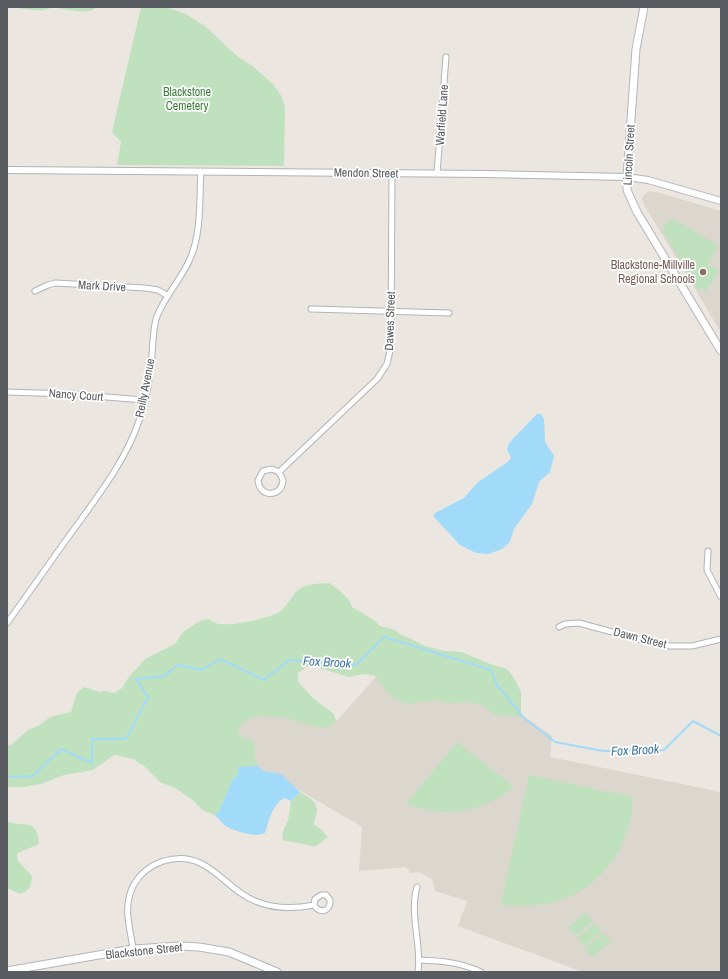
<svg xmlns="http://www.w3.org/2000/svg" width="728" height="979" viewBox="0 0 728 979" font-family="'Archivo Narrow',sans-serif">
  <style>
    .education { fill: #dbd6ce }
    .green { fill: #c0e1bd }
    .water { fill: #a2daf9 }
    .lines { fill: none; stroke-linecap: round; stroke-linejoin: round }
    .stream { stroke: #a2daf9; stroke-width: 2 }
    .minor-casing { stroke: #b1b3b7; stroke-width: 7 }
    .tertiary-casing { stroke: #b1b3b7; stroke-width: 8 }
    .secondary-casing { stroke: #b2b5ba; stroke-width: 9 }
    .minor { stroke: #fff; stroke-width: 5 }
    .tertiary { stroke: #fff; stroke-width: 6 }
    .secondary { stroke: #fff; stroke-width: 7 }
    .education-dot { fill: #8d6e63; stroke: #fff; stroke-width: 1.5 }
    .labels { text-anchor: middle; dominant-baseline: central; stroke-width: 3.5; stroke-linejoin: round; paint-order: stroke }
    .park-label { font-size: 12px; fill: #3c7e39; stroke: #fff }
    .street-label { font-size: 12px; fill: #595c60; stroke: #fff }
    .education-label { font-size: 12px; fill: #785e54; stroke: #fff; text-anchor: end }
    .water-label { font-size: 13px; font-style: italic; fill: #3f77a0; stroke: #fff }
  </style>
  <rect width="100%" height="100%" fill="#ebe7e0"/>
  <g class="education">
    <path d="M649,191L660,193L721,211V332L643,203L642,198L644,195Z"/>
    <path d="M404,645L518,715L529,720L552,736L550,757L721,792V972H583L458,926L467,901L435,891L432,879L419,872L411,873L406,867L359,871L362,827L301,791L187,751L204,691L267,709L334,724Z"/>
  </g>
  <g class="green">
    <path d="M12,7H97C87,16 68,9 56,8C52,7 48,9 44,10C33,11 23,9 12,7Z"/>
    <path d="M141,7H165L184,13L205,26L238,57L250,64L272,83L281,95L285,107L284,166L117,165L121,142L112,132Z"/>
    <path d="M673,219L718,245L708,265L719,270L705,293L703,288L698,291L663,231L665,224Z"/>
    <path d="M329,583L339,590L349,600L352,607L374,620L380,626L395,630L401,635L412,639L422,645L444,651L461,652L493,665L507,669L514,678L521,692V717L497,715L492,714L488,709L482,705L468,702L446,703L437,700L408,704L392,698L375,676L365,674L349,677L313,666L306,667L298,673V682L313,698L334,714L336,722L331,726L320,728L282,717L258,716L250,718L239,727V734L244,739L249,738C257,744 254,747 255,756C255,759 257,763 258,766L238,767V774L219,811L215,815L202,810L195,802L177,789L160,782L143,765L138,763L134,759L114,755L93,770L64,775L41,784L24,787H7V746L12,744L28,730L38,726L50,717L71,712L77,693L84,687L100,692L105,691L114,693L122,688L128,678L145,659L175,644L183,632L198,622L208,619C211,620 215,623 219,624C232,626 268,619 279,612C287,607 290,598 297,591C305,583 318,584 329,583Z"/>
    <path d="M457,742L514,787C482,813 444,819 406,804Z"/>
    <path d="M529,775L633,797C630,869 572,917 501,904Z"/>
    <path d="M300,792C307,796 318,802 317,812C316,816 314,820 314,825L320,828L328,837L316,846H312L283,840L282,837L284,828L288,821L291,801Z"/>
    <path d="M7,821C21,829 37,815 39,844C32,848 24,849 17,854L18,861L32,876C31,887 30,890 20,894L7,888Z"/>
    <path d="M586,912L593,921L575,936L568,927Z"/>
    <path d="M595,923L602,931L584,946L577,938Z"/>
    <path d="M604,933L611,942L592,957L585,948Z"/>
  </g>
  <g class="water">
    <path d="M537,414H541L544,419L545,442L554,456L550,472L539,482L532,504L514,529L510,542L502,549L488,554L476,553L460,545L433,516L435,513L464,498L477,483L509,461L511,457L507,450L509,443Z"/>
    <path d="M258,766L263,771L281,774L300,792L291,801L284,798C272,805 269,820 265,833C256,838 233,831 224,825C221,822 218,818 215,815L219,811L233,779L238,774V767Z"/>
  </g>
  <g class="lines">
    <path class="stream" d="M7,777L33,776L61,749L92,763V739H126L148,697L136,679L165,676L177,665L202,670L220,659L264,680L289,660L356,665L384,637L491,670L497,685L523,717L555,742L603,751L664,750L693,721L721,736"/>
    <g class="minor-casing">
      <g id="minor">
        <path d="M437,173L446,57"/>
        <path d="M35,291L48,285L55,283L145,288L158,290L168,296"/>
        <path d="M311,309L449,313"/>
        <path d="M7,392L69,394L144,400"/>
        <path d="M279,472L272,469L263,471L258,480C259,498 282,498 283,480L279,472L377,379L387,364L391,346L392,173"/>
        <path d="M708,551L707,570L721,597"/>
        <path d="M7,623C29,593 50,562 72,532C97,497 125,462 139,421C147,401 150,376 152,355C153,343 153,331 156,319C163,298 180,281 189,261C202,234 199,201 201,172"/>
        <path d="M559,627L565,624L579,623L649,642L670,646H692L721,639"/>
        <path d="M417,887C409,915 422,944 418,972"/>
        <path d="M133,949C131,933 125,914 129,898C135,867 172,850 200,863C220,872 234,893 255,901C274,909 294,909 314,905C320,915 331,911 330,900L326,895H321L315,899L314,905"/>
        <path d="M419,960C442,961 459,962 481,972"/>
      </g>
    </g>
    <g class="tertiary-casing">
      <path id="tertiary" d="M7,170L486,174L627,177L648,180L721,201"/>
    </g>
    <g class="secondary-casing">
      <g id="secondary">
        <path d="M644,7L636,49L627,177V190L637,212L721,351"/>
        <path d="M7,971L133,949L181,946L199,947L229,952L277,972"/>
      </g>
    </g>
    <use href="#minor" class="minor"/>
    <use href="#tertiary" class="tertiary"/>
    <use href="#secondary" class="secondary"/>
  </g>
  <circle class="education-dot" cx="703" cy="272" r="4"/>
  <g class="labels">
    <g class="park-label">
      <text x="187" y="92">Blackstone<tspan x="187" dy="14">Cemetery</tspan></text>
    </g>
    <g class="street-label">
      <text transform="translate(442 115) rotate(-86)">Warfield Lane</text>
      <text transform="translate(629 155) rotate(-87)">Lincoln Street</text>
      <text transform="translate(366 173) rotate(1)">Mendon Street</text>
      <text transform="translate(102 286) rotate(3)">Mark Drive</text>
      <text transform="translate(390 321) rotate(-88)">Dawes Street</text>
      <text transform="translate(145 388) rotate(-79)">Reilly Avenue</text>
      <text transform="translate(76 395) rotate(4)">Nancy Court</text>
      <text transform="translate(640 638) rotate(14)">Dawn Street</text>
      <text transform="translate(144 951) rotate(-6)">Blackstone Street</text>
    </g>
    <g class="education-label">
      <text x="695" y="265">Blackstone-Millville<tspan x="695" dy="14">Regional Schools</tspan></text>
    </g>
    <g class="water-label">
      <text transform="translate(327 662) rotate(3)">Fox Brook</text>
      <text transform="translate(635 750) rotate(-3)">Fox Brook</text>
    </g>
  </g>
  <rect width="728" height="979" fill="none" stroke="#595c60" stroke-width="16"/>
</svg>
